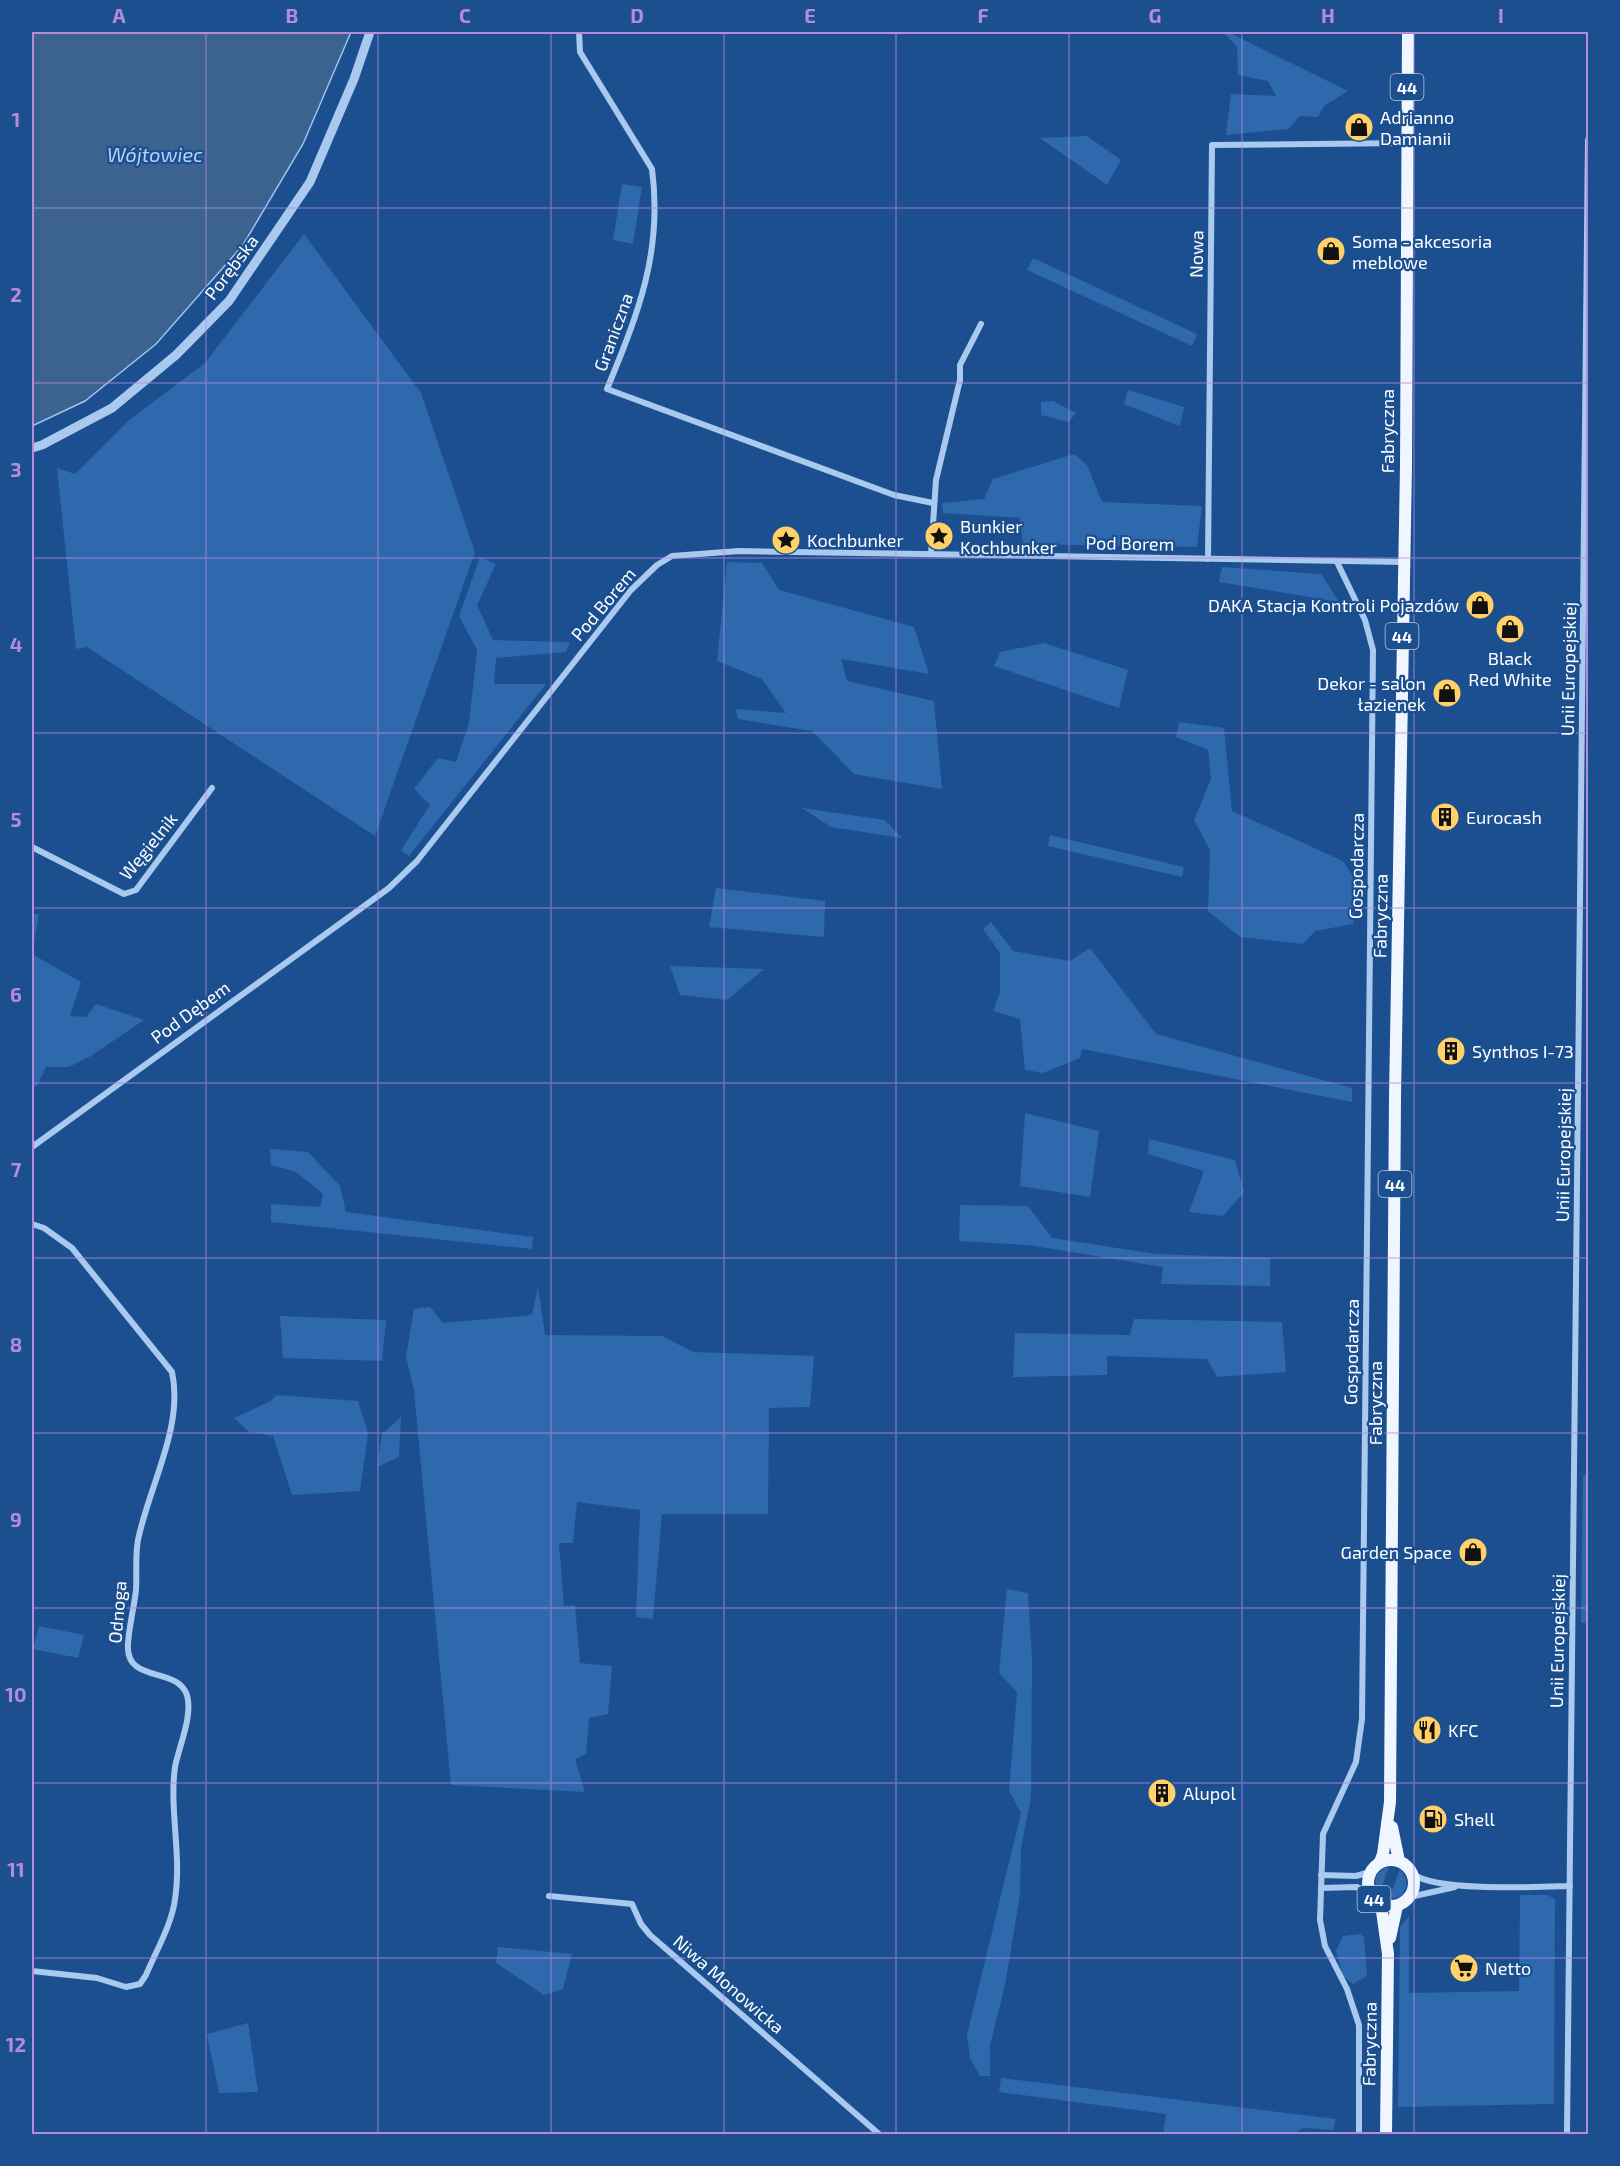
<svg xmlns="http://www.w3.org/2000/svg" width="1620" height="2166" viewBox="0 0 1620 2166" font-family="'Exo 2',sans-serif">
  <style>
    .green { fill: #2e69ad }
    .water { fill: #3c6290; stroke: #9cc4f0; stroke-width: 1.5 }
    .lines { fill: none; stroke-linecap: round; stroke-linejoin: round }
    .minor { stroke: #a9c9ee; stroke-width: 6 }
    .tertiary { stroke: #a9c9ee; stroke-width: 9 }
    .primary { stroke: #f0f6ff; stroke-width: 12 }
    .grid { fill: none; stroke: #b68bdc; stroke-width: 1.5; stroke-opacity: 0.55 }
    .labels { text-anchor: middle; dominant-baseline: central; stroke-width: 4.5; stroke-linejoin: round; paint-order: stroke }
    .shield { fill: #1b4f8f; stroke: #bbcadd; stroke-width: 1.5 }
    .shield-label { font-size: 16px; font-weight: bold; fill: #fff }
    .poi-label { font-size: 18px; fill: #fff; stroke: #1b4f8f; text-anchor: start }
    .street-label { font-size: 18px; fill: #fff; stroke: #1b4f8f }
    .water-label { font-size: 20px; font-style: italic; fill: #b5d3f5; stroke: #1b4f8f }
    .neatline { fill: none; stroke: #b68bdc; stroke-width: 2 }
    .grid-label { font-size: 20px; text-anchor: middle; font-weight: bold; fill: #b68bdc }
  </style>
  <rect width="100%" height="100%" fill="#1b4f8f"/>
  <g class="green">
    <path d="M1223,32H1228L1348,91L1324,106L1318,117L1300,116L1288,129L1226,135L1231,94L1276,96L1268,81L1238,75L1237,47Z"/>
    <path d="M1087,136L1121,160L1107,185L1040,138Z"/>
    <path d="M622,184L642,187L633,244L613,240Z"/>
    <path d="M304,234L421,393L475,552L375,836L87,647L76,649L57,468L75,474L128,421L205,363Z"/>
    <path d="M1033,258L1197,334L1192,346L1027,270Z"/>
    <path d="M1128,390L1184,407L1180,426L1124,404Z"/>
    <path d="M1053,401L1076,413L1069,422L1041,415V402Z"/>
    <path d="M1074,454L1087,465L1102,502L1202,506L1197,547L1023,544L1020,518L943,513L942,503L984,499L993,479Z"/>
    <path d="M480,557L496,564L477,605L493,640L570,642L566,652L496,658L494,684H546L409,856L401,850L430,805L414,789L438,758L456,762L469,723L477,650L459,616Z"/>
    <path d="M727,562L762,563L779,590L914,627L929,674L841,659L847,681L934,701L942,789L854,774L812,731L738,719L736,709L786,713L762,679L717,661Z"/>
    <path d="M1222,567L1321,574L1339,602L1219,582Z"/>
    <path d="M1044,643L1128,670L1119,708L994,666L1000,652Z"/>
    <path d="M1179,722L1224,728L1232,811L1343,861L1359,886L1353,924L1315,931L1303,944L1240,937L1208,911L1210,850L1194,820L1211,779L1208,750L1176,737Z"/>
    <path d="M802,808L885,820L902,838L831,827Z"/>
    <path d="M1050,835L1184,867L1182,877L1048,846Z"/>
    <path d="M716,888L825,901L824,937L709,927Z"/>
    <path d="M32,914H39L32,954L81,982L70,1016L86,1017L96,1004L144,1020L91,1056L69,1067H46L37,1086L32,1087Z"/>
    <path d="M991,922L1013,951L1070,961L1090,948L1156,1034L1352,1088V1102L1082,1049L1080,1058L1043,1073L1025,1070L1020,1019L993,1011L1000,992V953L983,929Z"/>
    <path d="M670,966L764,969L727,1000L680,995Z"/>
    <path d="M1025,1113L1099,1131L1090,1197L1020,1186Z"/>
    <path d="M1149,1139L1235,1160L1244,1192L1223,1216L1189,1212L1204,1171L1148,1154Z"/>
    <path d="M270,1149L308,1152L340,1186L346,1212L533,1237L532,1249L271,1222V1204L320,1207L323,1194L296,1172L271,1165Z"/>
    <path d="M960,1205L1028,1206L1052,1238L1156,1254L1270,1258V1286L1161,1284L1163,1267L1028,1245L959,1241Z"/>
    <path d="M538,1287L545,1335L662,1336L693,1352L814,1356L810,1407L769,1408L768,1514H662L653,1619L636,1617L640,1510L577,1502L573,1543H559L564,1606L575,1605L580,1663L612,1666L608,1714L589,1718L586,1754L575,1759L585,1792L451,1785L414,1391L406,1356L414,1309L430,1307L443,1323L532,1315Z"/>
    <path d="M280,1316L386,1320L382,1361L283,1358Z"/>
    <path d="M1134,1319L1282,1322L1286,1372L1217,1377L1207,1359L1107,1356V1375L1013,1377L1015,1333L1130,1335Z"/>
    <path d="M276,1395L358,1401L368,1433L360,1491L292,1495L273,1436L249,1432L234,1418L271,1401Z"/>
    <path d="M401,1417L399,1457L377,1467L382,1434Z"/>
    <path d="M1583,1475H1588V1623H1581Z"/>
    <path d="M1007,1589L1028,1593L1032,1660L1031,1798L1021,1848L1020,1894L1005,1985L990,2045V2076H980L970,2058L967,2035L1021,1813L1009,1791L1017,1692L999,1673Z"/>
    <path d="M39,1626L84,1635L78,1658L33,1649Z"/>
    <path d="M1389,1867L1379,1894C1372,1883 1375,1870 1389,1867Z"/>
    <path d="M1400,1869C1408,1878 1409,1888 1400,1897L1389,1899Z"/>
    <path d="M1520,1895H1547L1555,1899L1554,2104L1398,2107L1400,1927L1409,1916V1993L1519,1991Z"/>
    <path d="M1360,1934L1364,1937L1367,1976L1353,1984L1343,1976L1336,1951L1343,1936Z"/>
    <path d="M498,1947L572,1954L563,1989L544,1995L496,1963Z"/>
    <path d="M248,2023L258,2092L219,2093L207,2034Z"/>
    <path d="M1001,2078L1336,2119L1333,2130L1303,2128L1293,2134H1163L1166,2114L999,2092Z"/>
  </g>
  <path class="water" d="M32,32H351L303,144L243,245L156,344L85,401L32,426Z"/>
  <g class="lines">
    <g class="minor">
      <path d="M579,32L580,52L652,169C663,252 638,314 607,389L894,495L933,503"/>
      <path d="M931,554L936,480L960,380V365L981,324"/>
      <path d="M1208,559L1212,145L1407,143"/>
      <path d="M1337,562L1365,620L1373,650L1362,1719L1356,1762L1323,1834L1320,1920L1325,1946L1347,1989L1359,2025V2134"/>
      <path d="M32,847L124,894L136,890L212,788"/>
      <path d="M32,1147L389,888L417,861L631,590L657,565L672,556L739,551L1404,562"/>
      <path d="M32,1224L44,1228L72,1248L172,1372C184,1427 149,1486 138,1540C135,1556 137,1573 136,1590C134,1608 129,1626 128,1644C125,1684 177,1666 187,1695C193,1716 179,1746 175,1767C169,1810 182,1855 175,1899C172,1924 156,1951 146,1975L140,1984L126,1987L97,1978L32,1971"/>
      <path d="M1413,1874C1437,1892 1536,1887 1570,1886"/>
      <path d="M1321,1875L1356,1876L1370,1872"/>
      <path d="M1321,1888L1357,1887L1370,1894"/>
      <path d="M549,1896L632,1904L641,1924L650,1935L879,2134"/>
      <path d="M1410,1897L1455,1887"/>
      <path d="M1567,2134L1588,140"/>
    </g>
    <path class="tertiary" d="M32,448L42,445L112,408L176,355L229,301L310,182L354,79L370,32"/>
    <g class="primary">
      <path d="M1392,1827L1399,1861"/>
      <circle cx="1391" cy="1883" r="23"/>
      <path d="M1380,1862L1383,1854L1390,1802L1395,1097L1406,466L1408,32"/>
      <path d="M1381,1904L1388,1954L1386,2134"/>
      <path d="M1390,1938L1397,1906"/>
    </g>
  </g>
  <path class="grid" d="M206,32V2134M378,32V2134M551,32V2134M724,32V2134M896,32V2134M1069,32V2134M1242,32V2134M1414,32V2134M32,208H1588M32,383H1588M32,558H1588M32,733H1588M32,908H1588M32,1083H1588M32,1258H1588M32,1433H1588M32,1608H1588M32,1783H1588M32,1958H1588"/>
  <defs>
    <g id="shop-disc" transform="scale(1.5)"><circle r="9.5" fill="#ffd166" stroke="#1b4f8f"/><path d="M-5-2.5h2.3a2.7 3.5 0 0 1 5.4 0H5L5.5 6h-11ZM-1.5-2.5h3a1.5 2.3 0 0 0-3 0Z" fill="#111"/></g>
    <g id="sight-disc" transform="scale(1.5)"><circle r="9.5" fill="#ffd166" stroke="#1b4f8f"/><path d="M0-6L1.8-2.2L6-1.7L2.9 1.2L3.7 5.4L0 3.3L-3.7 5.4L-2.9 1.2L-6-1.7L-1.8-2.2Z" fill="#111"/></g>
    <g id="building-disc" transform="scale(1.5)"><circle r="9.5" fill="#ffd166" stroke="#1b4f8f"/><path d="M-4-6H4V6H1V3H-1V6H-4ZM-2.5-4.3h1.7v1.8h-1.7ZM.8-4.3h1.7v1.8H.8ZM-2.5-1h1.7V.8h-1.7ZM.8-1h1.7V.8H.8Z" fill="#111"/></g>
    <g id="restaurant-disc" transform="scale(1.5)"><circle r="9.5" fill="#ffd166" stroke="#1b4f8f"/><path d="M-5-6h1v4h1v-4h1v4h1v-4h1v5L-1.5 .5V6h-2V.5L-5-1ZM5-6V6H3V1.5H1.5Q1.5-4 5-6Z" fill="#111"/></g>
    <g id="fuel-disc" transform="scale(1.5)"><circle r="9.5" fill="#ffd166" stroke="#1b4f8f"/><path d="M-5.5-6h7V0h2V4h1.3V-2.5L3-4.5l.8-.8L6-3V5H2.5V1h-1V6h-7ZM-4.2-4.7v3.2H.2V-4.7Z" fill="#111"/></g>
    <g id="supermarket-disc" transform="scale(1.5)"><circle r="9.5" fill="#ffd166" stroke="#1b4f8f"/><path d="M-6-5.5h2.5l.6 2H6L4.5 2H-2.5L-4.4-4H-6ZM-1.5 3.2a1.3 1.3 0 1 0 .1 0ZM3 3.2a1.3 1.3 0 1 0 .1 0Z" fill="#111"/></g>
  </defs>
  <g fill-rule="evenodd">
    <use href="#shop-disc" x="1359" y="127"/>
    <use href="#shop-disc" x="1331" y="251"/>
    <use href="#sight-disc" x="939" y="536"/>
    <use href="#sight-disc" x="786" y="540"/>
    <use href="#shop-disc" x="1480" y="605"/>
    <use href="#shop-disc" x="1510" y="629"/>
    <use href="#shop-disc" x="1447" y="693"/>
    <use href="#building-disc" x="1445" y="817"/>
    <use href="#building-disc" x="1451" y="1051"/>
    <use href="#shop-disc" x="1473" y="1552"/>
    <use href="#restaurant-disc" x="1427" y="1730"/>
    <use href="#building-disc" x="1162" y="1793"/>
    <use href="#fuel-disc" x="1433" y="1819"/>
    <use href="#supermarket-disc" x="1464" y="1968"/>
  </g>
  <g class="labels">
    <g class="shield">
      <rect x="1390.5" y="74" width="33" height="26" rx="4.5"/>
      <rect x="1385.5" y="623" width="33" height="26" rx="4.5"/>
      <rect x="1378.5" y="1171" width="33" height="26" rx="4.5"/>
      <rect x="1357.5" y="1886" width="33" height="26" rx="4.5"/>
    </g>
    <g class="shield-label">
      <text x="1407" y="87">44</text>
      <text x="1402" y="636">44</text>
      <text x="1395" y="1184">44</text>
      <text x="1374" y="1899">44</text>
    </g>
    <g class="poi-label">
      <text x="1380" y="117">Adrianno<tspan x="1380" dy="21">Damianii</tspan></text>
      <text x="1352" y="241">Soma - akcesoria<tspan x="1352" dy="21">meblowe</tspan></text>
      <text x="960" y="526">Bunkier<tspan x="960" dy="21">Kochbunker</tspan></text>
      <text x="807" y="540">Kochbunker</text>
      <text x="1459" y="605" text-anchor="end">DAKA Stacja Kontroli Pojazdów</text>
      <text x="1510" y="658" text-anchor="middle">Black<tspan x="1510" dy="21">Red White</tspan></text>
      <text x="1426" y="683" text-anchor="end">Dekor - salon<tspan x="1426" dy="21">łazienek</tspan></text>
      <text x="1466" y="817">Eurocash</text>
      <text x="1472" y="1051">Synthos I-73</text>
      <text x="1452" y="1552" text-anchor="end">Garden Space</text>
      <text x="1448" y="1730">KFC</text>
      <text x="1183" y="1793">Alupol</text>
      <text x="1454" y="1819">Shell</text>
      <text x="1485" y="1968">Netto</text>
    </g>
    <g class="street-label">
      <text transform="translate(1196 254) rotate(-89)">Nowa</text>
      <text transform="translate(231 267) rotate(-53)">Porębska</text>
      <text transform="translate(613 332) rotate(-70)">Graniczna</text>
      <text transform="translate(1387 431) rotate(-90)">Fabryczna</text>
      <text transform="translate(1130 543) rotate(1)">Pod Borem</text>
      <text transform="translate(603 604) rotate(-50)">Pod Borem</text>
      <text transform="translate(1568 669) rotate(-89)">Unii Europejskiej</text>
      <text transform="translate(148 846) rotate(-51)">Węgielnik</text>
      <text transform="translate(1356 866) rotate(-89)">Gospodarcza</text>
      <text transform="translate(1380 916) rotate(-89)">Fabryczna</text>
      <text transform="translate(190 1012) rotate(-36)">Pod Dębem</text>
      <text transform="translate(1563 1155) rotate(-89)">Unii Europejskiej</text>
      <text transform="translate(1351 1352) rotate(-89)">Gospodarcza</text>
      <text transform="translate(1375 1403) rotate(-90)">Fabryczna</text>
      <text transform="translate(117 1612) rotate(-85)">Odnoga</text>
      <text transform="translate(1557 1641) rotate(-89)">Unii Europejskiej</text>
      <text transform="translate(729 1984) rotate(41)">Niwa Monowicka</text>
      <text transform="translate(1369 2044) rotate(-89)">Fabryczna</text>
    </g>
    <g class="water-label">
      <text x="155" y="154">Wójtowiec</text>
    </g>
  </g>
  <rect width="1620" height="2166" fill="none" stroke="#1b4f8f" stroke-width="66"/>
  <rect x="33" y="33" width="1554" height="2100" class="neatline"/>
  <g class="grid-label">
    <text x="119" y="23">A</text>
    <text x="292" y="23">B</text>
    <text x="465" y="23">C</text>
    <text x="637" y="23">D</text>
    <text x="810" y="23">E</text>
    <text x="983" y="23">F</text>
    <text x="1155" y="23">G</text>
    <text x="1328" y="23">H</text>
    <text x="1501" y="23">I</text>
    <text x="16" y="127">1</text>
    <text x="16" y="302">2</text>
    <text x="16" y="477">3</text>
    <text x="16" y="652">4</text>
    <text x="16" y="827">5</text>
    <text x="16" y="1002">6</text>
    <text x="16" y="1177">7</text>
    <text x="16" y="1352">8</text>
    <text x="16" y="1527">9</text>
    <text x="16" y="1702">10</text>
    <text x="16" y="1877">11</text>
    <text x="16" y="2052">12</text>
  </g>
</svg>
